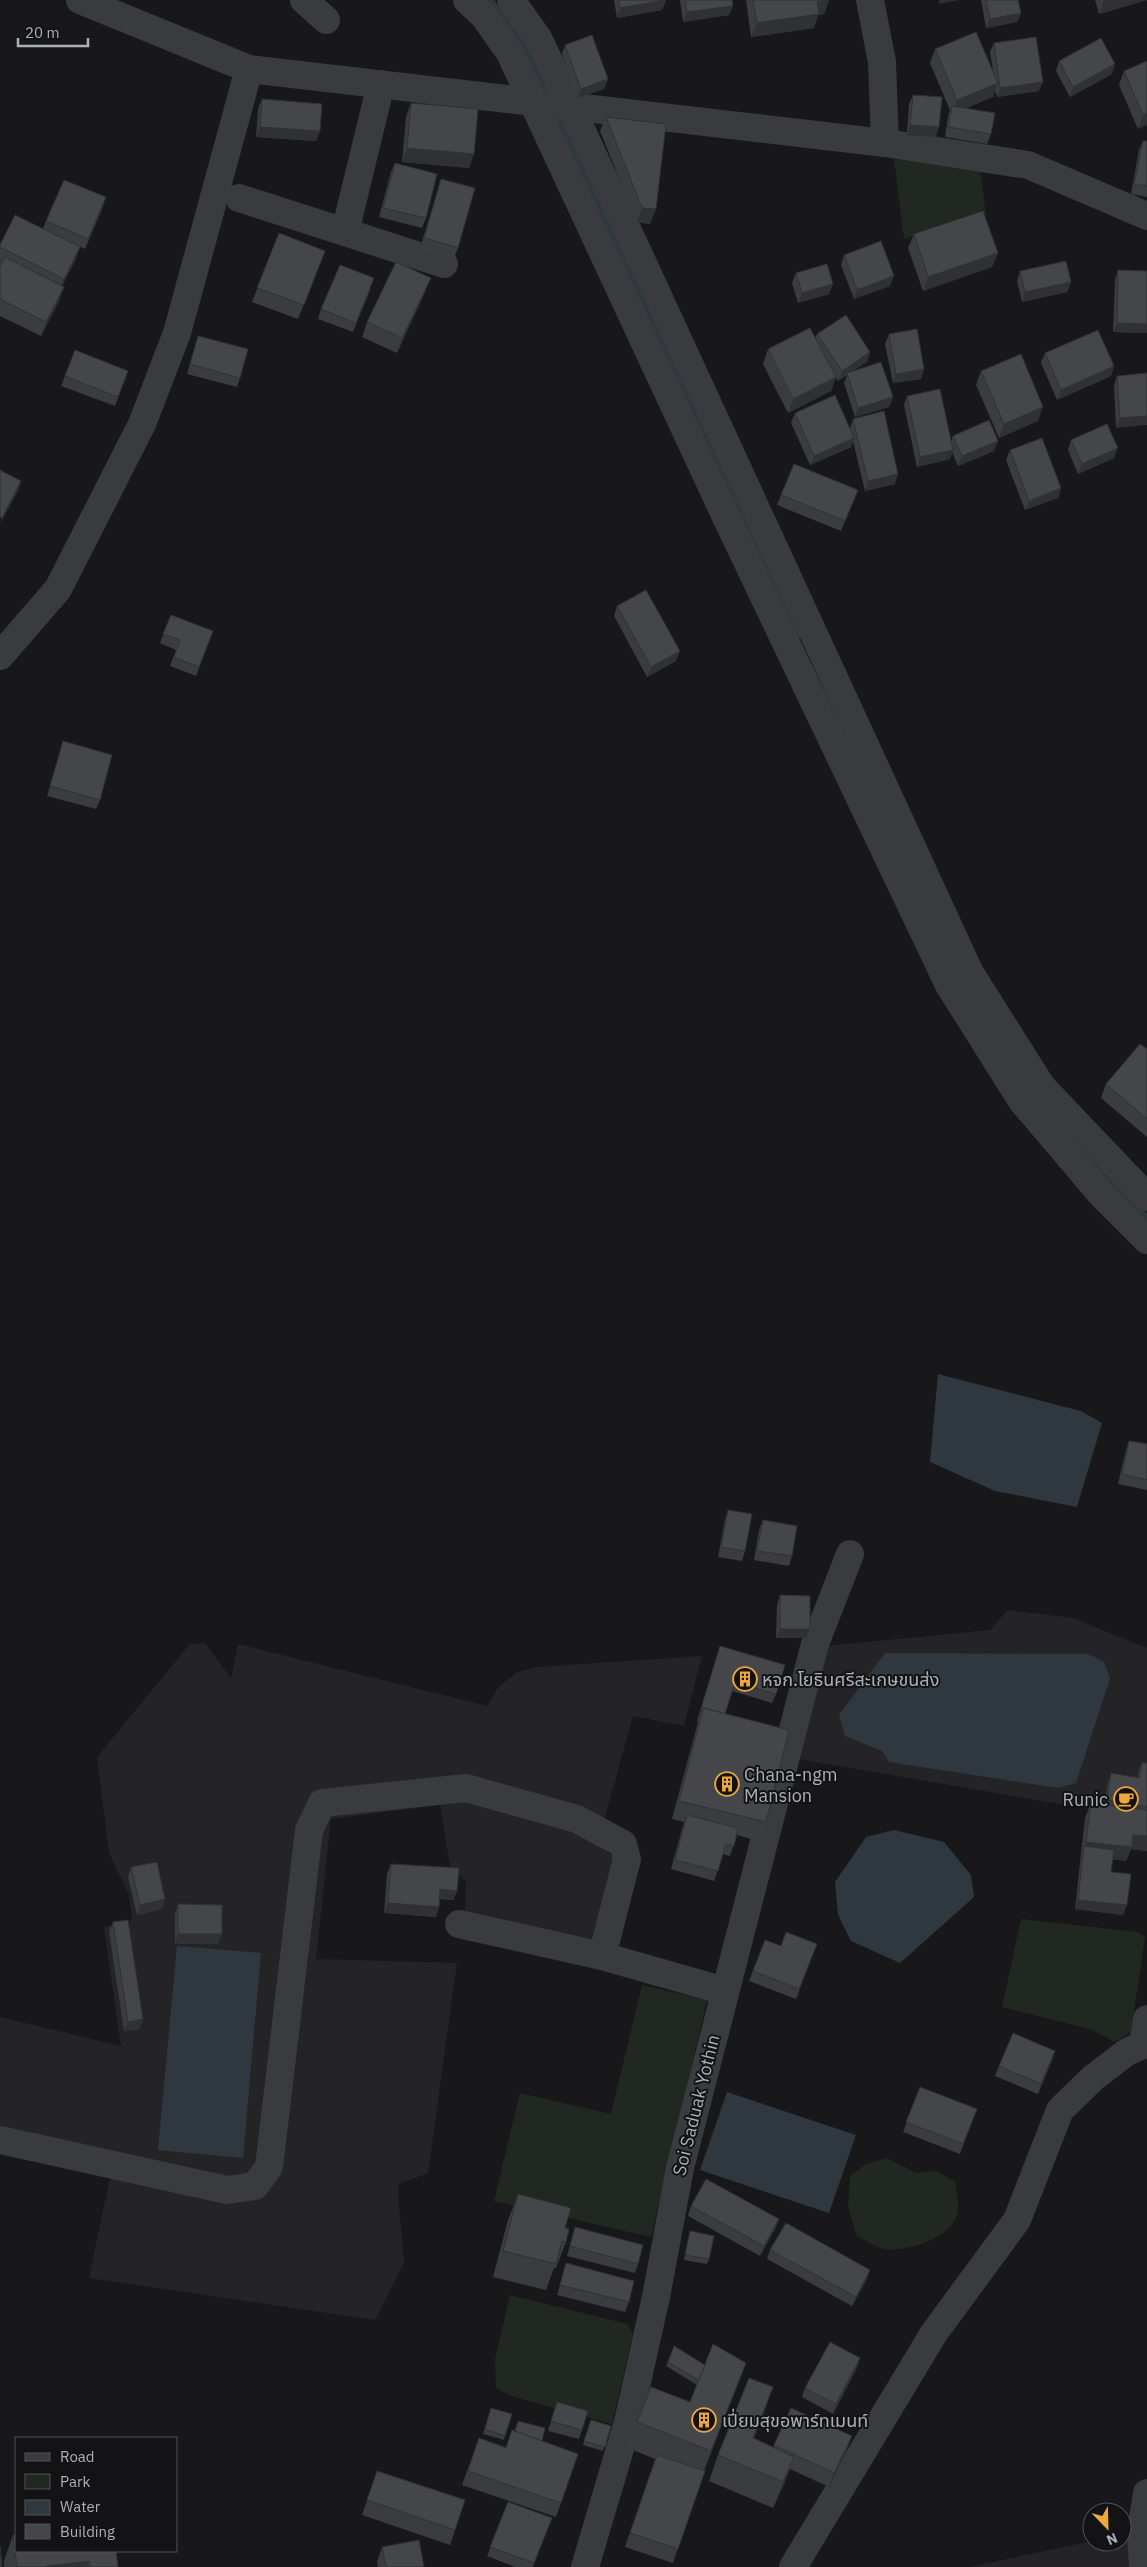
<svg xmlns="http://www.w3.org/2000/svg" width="1147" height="2567" viewBox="0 0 1147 2567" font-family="'IBM Plex Sans','Noto Sans Thai',sans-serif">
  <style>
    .built { fill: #242427 }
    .green { fill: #202821 }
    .water { fill: #2e383e }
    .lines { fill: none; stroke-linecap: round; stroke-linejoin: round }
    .stream { stroke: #2e383e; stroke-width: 7 }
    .minor { stroke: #393b3f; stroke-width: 28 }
    .wall { fill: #3b3c40 }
    .shaded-wall { fill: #303134 }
    .building { fill: #45464a; stroke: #303134 }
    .labels { text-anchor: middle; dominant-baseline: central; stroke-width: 4; stroke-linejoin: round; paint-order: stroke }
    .poi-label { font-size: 18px; fill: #abb0ba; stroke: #131315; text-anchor: start }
    .street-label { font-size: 18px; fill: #abb0ba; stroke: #131315 }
  </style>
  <rect width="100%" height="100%" fill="#18181a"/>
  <g class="built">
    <path d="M1008,1610L1073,1618L1147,1648V1819L798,1759L826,1646L990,1630Z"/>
    <path d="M205,1643L231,1678L238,1644L487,1706L499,1686L518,1672L537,1667L702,1656L684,1726L633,1716L598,1842L616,1861L588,1949L465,1919L466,1881L450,1867L440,1805L331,1819L316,1959L457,1963L428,2173L399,2184L398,2194L404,2262L375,2320L89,2278L110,2177L0,2153V2017L121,2046L104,1927L132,1920L129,1895L109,1853L97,1757L190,1644Z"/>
    <path d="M1147,2529V2567H969L1092,2541L1122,2542V2534Z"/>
  </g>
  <g class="green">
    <path d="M894,159L980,168L986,215L904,239Z"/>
    <path d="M1021,1919L1138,1932L1145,1937L1131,2032L1115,2042L1090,2029L1002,2007Z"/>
    <path d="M642,1985L707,2000L651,2237L494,2201L520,2093L611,2114Z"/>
    <path d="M887,2158L916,2173L937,2171L955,2182C956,2191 959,2201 958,2209C957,2237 908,2252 885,2249C876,2247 865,2240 857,2236L848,2207L850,2176L866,2164Z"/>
    <path d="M510,2295L627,2324L633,2333L612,2424L511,2396L496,2388L495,2359Z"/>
  </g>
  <g class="water">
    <path d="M938,1374L1081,1411L1102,1423L1077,1507L995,1491L930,1462Z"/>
    <path d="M885,1653L1088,1654L1104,1662L1110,1679L1076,1783L1058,1788L889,1762L882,1751L845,1736L839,1715Z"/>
    <path d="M894,1830L944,1842L971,1875L974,1897L900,1963L851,1941L838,1915L835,1882L866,1837Z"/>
    <path d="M177,1946L261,1953L243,2158L158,2150Z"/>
    <path d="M727,2092L856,2135L829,2213L700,2170Z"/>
  </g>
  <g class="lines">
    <g class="stream">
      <path d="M490,0L524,46L549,97"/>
      <path d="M556,111L797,635"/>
      <path d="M1078,1146L1111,1184L1147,1218"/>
    </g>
    <g class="minor">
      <path d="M80,0L249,69L885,143L1028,165L1147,216"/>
      <path d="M304,0L326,20"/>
      <path d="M467,0L484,16L510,53L726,517L949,985L1022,1101L1101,1194L1147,1240"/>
      <path d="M511,0L538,38L570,105L970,973L1042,1087L1147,1197"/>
      <path d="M870,0L882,62L885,143"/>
      <path d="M239,198L444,264"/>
      <path d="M345,232L381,84"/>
      <path d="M0,656L58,589L142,424L177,333L249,69"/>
      <path d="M459,1924L602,1956"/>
      <path d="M0,2140L227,2190L255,2186L269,2167L309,1830L322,1803L466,1788L577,1819L623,1844L627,1859L602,1956L725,1991"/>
      <path d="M585,2567L628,2422L656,2297L680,2168L815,1644L850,1554"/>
      <path d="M793,2567L934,2333L1017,2220L1060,2110L1093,2078L1127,2052L1143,2045L1147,2019"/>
      <path d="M1143,2567L1141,2530L1147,2493"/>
    </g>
  </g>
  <g class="wall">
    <path d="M614,0H666L662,10L617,18Z"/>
    <path d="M680,0H732L733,6L729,15L683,22Z"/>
    <path d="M746,0H829L824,14L818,15L814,28L751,37Z"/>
    <path d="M981,0H1018L1021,13L1017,22L986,28Z"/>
    <path d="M1095,0H1147L1099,14Z"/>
    <path d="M994,43L1039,91L997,97L995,90L993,97L966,108L991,134L987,144L945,137L948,116L950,110L930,63L935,49L993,70L990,52Z"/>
    <path d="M565,45L608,79L604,89L577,98L562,54Z"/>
    <path d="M1059,61L1112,74L1070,97L1056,71Z"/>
    <path d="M1147,61V125L1138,129L1119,85L1124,71Z"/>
    <path d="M913,95L936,137L907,135L909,104Z"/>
    <path d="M262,99L320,131L316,141L256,137L258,109Z"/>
    <path d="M411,103L474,154L469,168L402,162L406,117Z"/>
    <path d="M606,117L650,224L637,222L600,131Z"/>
    <path d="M1143,141H1147V197L1131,194L1139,150Z"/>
    <path d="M395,163L426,218L422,228L379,217L391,172Z"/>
    <path d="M441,179L458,248L454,258L420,248Z"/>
    <path d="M103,207L85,249L76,245L80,247L75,261L62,286L59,301L41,336L0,316V266L1,265L0,264V245L43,229L46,221Z"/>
    <path d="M279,233L325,251L298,319L252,302Z"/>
    <path d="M914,234L998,253L992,267L923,291L908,248Z"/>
    <path d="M844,255L890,286L854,299L841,265Z"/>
    <path d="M1118,270L1147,271V333L1113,332L1115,280Z"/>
    <path d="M1020,271L1071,282L1067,292L1022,302L1017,281Z"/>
    <path d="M796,273L829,294L798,303L792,283Z"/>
    <path d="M371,288L353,332L318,319L321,309Z"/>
    <path d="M425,292L397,353L362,337L367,322Z"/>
    <path d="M817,334L870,352L867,362L851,372L893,397L889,407L855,417L844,383L847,375L838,381L835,376L836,377L831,391L788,413L763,364L768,349L815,338Z"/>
    <path d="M889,334L924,369L921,379L893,383L885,344Z"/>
    <path d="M198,336L240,378L237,387L187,374Z"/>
    <path d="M75,350L128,371L115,406L61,386Z"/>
    <path d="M1045,353L1114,366L1111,376L1057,400L1041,363Z"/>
    <path d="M981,371L1038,421L999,438L976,385Z"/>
    <path d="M1147,373L1116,428L1114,385L1117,376Z"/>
    <path d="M907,396L951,441L953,436L994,451L958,466L952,452L950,459L917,467L904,405Z"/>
    <path d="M795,413L850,428L853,419L895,484L865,491L853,441L851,447L810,465L791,423Z"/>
    <path d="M1071,440L1114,458L1078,474L1068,450Z"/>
    <path d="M1010,450L1061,488L1058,498L1025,510L1006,460Z"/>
    <path d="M781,495L854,500L841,531L777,505Z"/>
    <path d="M617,606L676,661L647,677L614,616Z"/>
    <path d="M171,615L213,631L196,676L170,666L176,650L160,643Z"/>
    <path d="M63,741L100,800L96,809L47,796Z"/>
    <path d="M1147,1049V1137L1101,1098L1106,1084Z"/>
    <path d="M1129,1441L1147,1444V1490L1118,1484L1126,1450Z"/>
    <path d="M728,1510L745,1551L742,1561L718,1557L725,1519Z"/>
    <path d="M763,1520L792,1556L789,1566L754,1560L759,1530Z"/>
    <path d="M780,1595L810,1629L806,1638H776L777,1605Z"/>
    <path d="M720,1646L776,1694L772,1703L732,1691L725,1714L766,1822L759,1841L737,1835L730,1856L723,1854L714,1881L671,1869L684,1822L672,1819L698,1722L697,1721Z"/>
    <path d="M1142,1763H1147V1851L1131,1849L1126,1861L1113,1859L1111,1872L1123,1915L1075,1909L1085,1818L1091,1803L1104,1805L1108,1783L1111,1773L1138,1777V1772Z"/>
    <path d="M391,1864L457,1891L453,1900L440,1899L436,1917L384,1913L387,1874Z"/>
    <path d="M131,1867L162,1909L137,1915L128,1877Z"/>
    <path d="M178,1904L218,1944H175V1914Z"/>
    <path d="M113,1922L140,2029L124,2031L109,1932Z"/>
    <path d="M765,1940L781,1946L813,1954L796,1999L749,1981Z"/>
    <path d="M1055,2051L1038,2094L995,2076L999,2066Z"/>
    <path d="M920,2087L977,2109L960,2154L903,2132Z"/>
    <path d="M518,2194L565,2228L566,2242L556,2268H554L546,2290L493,2277L508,2220Z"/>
    <path d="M691,2206L779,2219L775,2229L760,2256L688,2216Z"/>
    <path d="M575,2227L638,2264L635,2273L567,2256Z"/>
    <path d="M690,2231L709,2259L707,2264L684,2260Z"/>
    <path d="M770,2250L870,2270L867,2279L852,2306L767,2259Z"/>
    <path d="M566,2263L629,2302L625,2312L557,2295Z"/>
    <path d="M674,2346L705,2365L746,2363L704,2471H705L673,2563L625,2547L655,2459L628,2448L637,2422L690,2402L697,2385L666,2366Z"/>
    <path d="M857,2368L833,2414L802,2397L805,2388Z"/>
    <path d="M557,2402L582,2430L579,2439L548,2431Z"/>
    <path d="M791,2408L847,2450L829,2487L790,2469L784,2484L773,2508L709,2481L718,2455L764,2413L754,2438L773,2447Z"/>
    <path d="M489,2413L505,2436L504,2440L483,2434Z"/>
    <path d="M591,2420L611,2426L603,2451L583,2445Z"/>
    <path d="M479,2438L506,2447L542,2441L578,2454L556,2517L462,2485Z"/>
    <path d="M377,2471L465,2500L450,2545L362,2515Z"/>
    <path d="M508,2502L552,2518L533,2567H515L487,2556Z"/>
    <path d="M13,2535L116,2551L118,2567H4V2561Z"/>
    <path d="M382,2547L424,2567H378L377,2562Z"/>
  </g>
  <g class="shaded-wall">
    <path d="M666,0L662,10L617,18L620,8Z"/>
    <path d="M829,0L824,14L818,15L814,28L751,37L757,23L817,2Z"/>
    <path d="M940,0H959L938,4Z"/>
    <path d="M1104,0H1147L1099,14Z"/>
    <path d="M733,6L729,15L683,22L687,12Z"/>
    <path d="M1021,13L1017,22L986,28L990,19Z"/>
    <path d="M1115,64L1112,74L1070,97L1073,87Z"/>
    <path d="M608,79L604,89L577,98L581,89Z"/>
    <path d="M1043,82L1039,91L997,97L1000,88Z"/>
    <path d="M998,83L993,97L952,114L957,100Z"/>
    <path d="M1147,113V125L1138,129L1143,115Z"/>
    <path d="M910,125L939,127L936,137L907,135Z"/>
    <path d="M260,127L320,131L316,141L256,137Z"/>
    <path d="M407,148L474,154L469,168L402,162Z"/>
    <path d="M106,197L103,207L85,249L88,239Z"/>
    <path d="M642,208L656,209L650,224L637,222Z"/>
    <path d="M80,247L75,261L58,293L64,279Z"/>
    <path d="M998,253L992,267L923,291L928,277Z"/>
    <path d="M894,276L890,286L854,299L857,290Z"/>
    <path d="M431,278L425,292L397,353L402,338Z"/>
    <path d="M1071,282L1067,292L1022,302L1025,292Z"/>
    <path d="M833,284L829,294L798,303L802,293Z"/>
    <path d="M64,287L59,301L41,336L46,322Z"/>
    <path d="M1117,323L1147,324V333L1113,332Z"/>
    <path d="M870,352L867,362L848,374L847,373V375L838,381L842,371Z"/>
    <path d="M1114,366L1111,376L1057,400L1061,390Z"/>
    <path d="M924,369L921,379L893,383L896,374Z"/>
    <path d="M836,377L831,391L788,413L793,399Z"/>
    <path d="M893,397L889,407L855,417L858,408Z"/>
    <path d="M1043,407L1038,421L999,438L1004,424Z"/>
    <path d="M1147,416V425L1116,428L1120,418Z"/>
    <path d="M854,438L851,447L810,465L814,456Z"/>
    <path d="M998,441L994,451L958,466L962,456Z"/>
    <path d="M1118,448L1114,458L1078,474L1082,464Z"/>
    <path d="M953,450L950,459L917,467L920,457Z"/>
    <path d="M898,474L895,484L865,491L868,481Z"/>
    <path d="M21,481L18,491L0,524L2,518Z"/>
    <path d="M1061,488L1058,498L1025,510L1029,501Z"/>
    <path d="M680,651L676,661L647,677L651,667Z"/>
    <path d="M780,1629H810L806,1638H776Z"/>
    <path d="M1133,1835L1147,1836V1851L1131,1849L1126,1861L1083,1856L1084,1846L1086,1842Z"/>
    <path d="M440,1889L457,1891L453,1900L437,1899Z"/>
    <path d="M165,1899L162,1909L137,1915L140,1905Z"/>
    <path d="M1078,1900L1127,1905L1123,1915L1075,1909Z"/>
    <path d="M388,1903L439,1907L436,1917L384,1913Z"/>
    <path d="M178,1934H222L218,1944H175Z"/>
    <path d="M143,2019L140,2029L124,2031L128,2022Z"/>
    <path d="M1055,2051L1052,2061L1038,2094L1041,2084Z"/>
    <path d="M779,2219L775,2229L760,2256L764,2246Z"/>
    <path d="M870,2270L867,2279L852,2306L856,2297Z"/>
    <path d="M860,2358L857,2368L833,2414L836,2404Z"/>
    <path d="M746,2363L736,2389L701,2477L711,2451Z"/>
    <path d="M773,2387L764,2413L744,2464L753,2438Z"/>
    <path d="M852,2436L847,2450L829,2487L834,2473Z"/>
    <path d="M794,2457L784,2484L773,2508L783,2482Z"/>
    <path d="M89,2561L87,2567H47V2566Z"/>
  </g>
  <g class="building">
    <path d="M619,0H665L620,8Z"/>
    <path d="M685,0H732L733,6L687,12Z"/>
    <path d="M753,0H827L817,2L819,14L757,23Z"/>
    <path d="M986,0H1018L1021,13L990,19Z"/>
    <path d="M976,32L998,83L957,100L935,49Z"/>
    <path d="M592,35L608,79L581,89L565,45Z"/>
    <path d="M1036,37L1043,82L1000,88L994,43Z"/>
    <path d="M1101,38L1115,64L1073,87L1059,61Z"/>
    <path d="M1147,61V113L1143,115L1124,71Z"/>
    <path d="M913,95L942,97L939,127L910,125Z"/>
    <path d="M262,99L322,104L320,131L260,127Z"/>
    <path d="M411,103L478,109L474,154L407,148Z"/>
    <path d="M952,106L995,113L991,134L948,127Z"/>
    <path d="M606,117L666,124L656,209L642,208Z"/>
    <path d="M1143,141H1147V186L1134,184Z"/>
    <path d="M395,163L437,174L426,218L383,208Z"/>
    <path d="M441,179L475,188L458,248L424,238Z"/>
    <path d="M64,180L106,197L88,239L46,221Z"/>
    <path d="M983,211L998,253L928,277L914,234Z"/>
    <path d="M15,215L80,247L64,279L0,247V245Z"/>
    <path d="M279,233L325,251L304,305L257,288Z"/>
    <path d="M881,241L894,276L857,290L844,255Z"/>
    <path d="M5,257L64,287L46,322L0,299V266Z"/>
    <path d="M1066,261L1071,282L1025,292L1020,271Z"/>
    <path d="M396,262L431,278L402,338L367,322Z"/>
    <path d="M827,264L833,284L802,293L796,273Z"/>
    <path d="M340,265L374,278L356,323L321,309Z"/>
    <path d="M1118,270L1147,271V324L1117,323Z"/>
    <path d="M846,315L870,352L842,371L817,334Z"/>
    <path d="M810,328L836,377L793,399L768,349Z"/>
    <path d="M917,329L924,369L896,374L889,334Z"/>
    <path d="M1098,330L1114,366L1061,390L1045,353Z"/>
    <path d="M198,336L248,349L240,378L190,364Z"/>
    <path d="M75,350L128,371L118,397L65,376Z"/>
    <path d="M1021,354L1043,407L1004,424L981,371Z"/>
    <path d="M881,362L893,397L858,408L847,373Z"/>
    <path d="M1147,373V416L1120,418L1117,376Z"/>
    <path d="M940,389L953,450L920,457L907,396Z"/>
    <path d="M835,395L854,438L814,456L795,413Z"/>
    <path d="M884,411L898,474L868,481L853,419Z"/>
    <path d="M989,420L998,441L962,456L953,436Z"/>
    <path d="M1107,424L1118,448L1082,464L1071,440Z"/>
    <path d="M1042,438L1061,488L1029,501L1010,450Z"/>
    <path d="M794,464L858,490L845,521L781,495Z"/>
    <path d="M0,470L21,481L2,518L0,517Z"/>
    <path d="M646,590L680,651L651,667L617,606Z"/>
    <path d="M171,615L213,631L199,667L174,657L180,640L163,634Z"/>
    <path d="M63,741L112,755L100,800L50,786Z"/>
    <path d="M1140,1044L1147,1049V1119L1106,1084Z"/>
    <path d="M1129,1441L1147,1444V1480L1122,1474Z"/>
    <path d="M728,1510L752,1514L745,1551L721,1547Z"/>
    <path d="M763,1520L797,1526L792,1556L757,1551Z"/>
    <path d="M780,1595L810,1596V1629H780Z"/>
    <path d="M720,1646L785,1665L776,1694L735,1682L725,1714L703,1708L701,1712H700Z"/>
    <path d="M703,1708L789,1730L766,1822L679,1801Z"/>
    <path d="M1142,1763H1147V1807L1107,1800L1111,1773L1139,1778Z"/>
    <path d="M1091,1803L1147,1810V1836L1133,1835L1132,1847L1086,1842Z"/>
    <path d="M687,1815L738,1828L734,1846L726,1844L718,1871L675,1860Z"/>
    <path d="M1084,1846L1114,1850L1111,1872L1131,1874L1127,1905L1078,1900Z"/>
    <path d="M157,1862L165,1899L140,1905L131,1867Z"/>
    <path d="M391,1864L459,1868L457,1891L440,1889L439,1907L388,1903Z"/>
    <path d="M178,1904L222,1905V1934H178Z"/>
    <path d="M128,1920L143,2019L128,2022L113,1922Z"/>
    <path d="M786,1932L817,1944L799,1989L753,1971L765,1940L781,1946Z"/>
    <path d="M1013,2033L1055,2051L1041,2084L999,2066Z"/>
    <path d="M920,2087L977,2109L963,2144L906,2122Z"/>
    <path d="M706,2179L779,2219L764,2246L691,2206Z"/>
    <path d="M518,2194L571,2208L565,2228L569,2229L566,2242L562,2241L556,2264L503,2251Z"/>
    <path d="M786,2223L870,2270L856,2297L770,2250Z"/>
    <path d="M575,2227L643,2245L638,2264L570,2246Z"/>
    <path d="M690,2231L714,2236L709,2259L685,2255Z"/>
    <path d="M566,2263L634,2281L629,2302L560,2285Z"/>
    <path d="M830,2342L860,2358L836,2404L805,2388Z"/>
    <path d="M713,2344L746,2363L711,2451L637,2422L651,2387L690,2402Z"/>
    <path d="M674,2346L705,2365L699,2380L668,2362Z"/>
    <path d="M749,2378L773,2387L753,2438L794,2457L783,2482L718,2455Z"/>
    <path d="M557,2402L588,2411L582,2430L551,2421Z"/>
    <path d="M491,2408L512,2414L505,2436L485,2429Z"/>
    <path d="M791,2408L852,2436L834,2473L774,2445Z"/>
    <path d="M591,2420L611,2426L605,2447L584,2441Z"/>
    <path d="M518,2421L545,2428L542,2441L515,2431Z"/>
    <path d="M512,2430L578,2454L561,2503L468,2471L479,2438L506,2448Z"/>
    <path d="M657,2455L705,2471L678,2549L630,2533Z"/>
    <path d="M377,2471L465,2500L455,2530L367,2500Z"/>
    <path d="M508,2502L552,2518L534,2563L490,2547Z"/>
    <path d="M13,2535H16V2551H116L118,2567H90L89,2561L47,2566V2567H17Z"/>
    <path d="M419,2540L424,2567H386L382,2547Z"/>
    <path d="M0,2546L2,2567H0Z"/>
  </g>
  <defs>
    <g id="building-ring" transform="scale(1.25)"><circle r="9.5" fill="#131315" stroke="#eda73d" stroke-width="1.5"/><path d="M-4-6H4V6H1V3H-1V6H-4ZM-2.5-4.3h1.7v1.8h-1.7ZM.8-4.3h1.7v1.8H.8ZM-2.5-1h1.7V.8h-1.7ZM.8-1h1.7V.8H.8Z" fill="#eda73d"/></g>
    <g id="cafe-ring" transform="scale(1.25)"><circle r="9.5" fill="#131315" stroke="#eda73d" stroke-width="1.5"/><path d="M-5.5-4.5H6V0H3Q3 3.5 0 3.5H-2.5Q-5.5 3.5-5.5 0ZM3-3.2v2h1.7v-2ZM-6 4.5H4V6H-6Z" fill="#eda73d"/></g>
  </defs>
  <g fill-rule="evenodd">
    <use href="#building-ring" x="745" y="1679"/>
    <use href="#building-ring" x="727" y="1784"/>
    <use href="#cafe-ring" x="1126" y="1799"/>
    <use href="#building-ring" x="704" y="2420"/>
  </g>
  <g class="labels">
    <g class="poi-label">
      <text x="762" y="1679">หจก.โยธินศรีสะเกษขนส่ง</text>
      <text x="744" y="1774">Chana-ngm<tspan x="744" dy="21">Mansion</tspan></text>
      <text x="1108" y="1799" text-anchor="end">Runic</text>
      <text x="722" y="2420">เปี่ยมสุขอพาร์ทเมนท์</text>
    </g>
    <g class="street-label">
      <text transform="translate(696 2105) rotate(-76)">Soi Saduak Yothin</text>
    </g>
  </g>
  <rect x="15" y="2437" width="162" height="115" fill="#131315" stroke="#505257"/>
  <rect x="25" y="2453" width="25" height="8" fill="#393b3f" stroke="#505257"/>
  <text x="60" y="2462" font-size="15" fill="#abb0ba">Road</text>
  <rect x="25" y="2474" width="25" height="15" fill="#202821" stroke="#505257"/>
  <text x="60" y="2487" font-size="15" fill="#abb0ba">Park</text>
  <rect x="25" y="2500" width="25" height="15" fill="#2e383e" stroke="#505257"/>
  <text x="60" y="2512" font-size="15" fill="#abb0ba">Water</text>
  <rect x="25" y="2524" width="25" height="15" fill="#45464a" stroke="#505257"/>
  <text x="60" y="2537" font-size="15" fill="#abb0ba">Building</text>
  <g transform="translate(1107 2527) rotate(157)"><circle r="24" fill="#131315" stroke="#505257"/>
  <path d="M0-4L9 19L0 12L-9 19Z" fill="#eda73d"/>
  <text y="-8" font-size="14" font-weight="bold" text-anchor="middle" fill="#abb0ba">N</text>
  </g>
  <path d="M18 38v8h70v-8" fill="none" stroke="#abb0ba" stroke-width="2.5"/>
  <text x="25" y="38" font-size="15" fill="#abb0ba" stroke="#131315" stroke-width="4" paint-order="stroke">20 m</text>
</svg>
